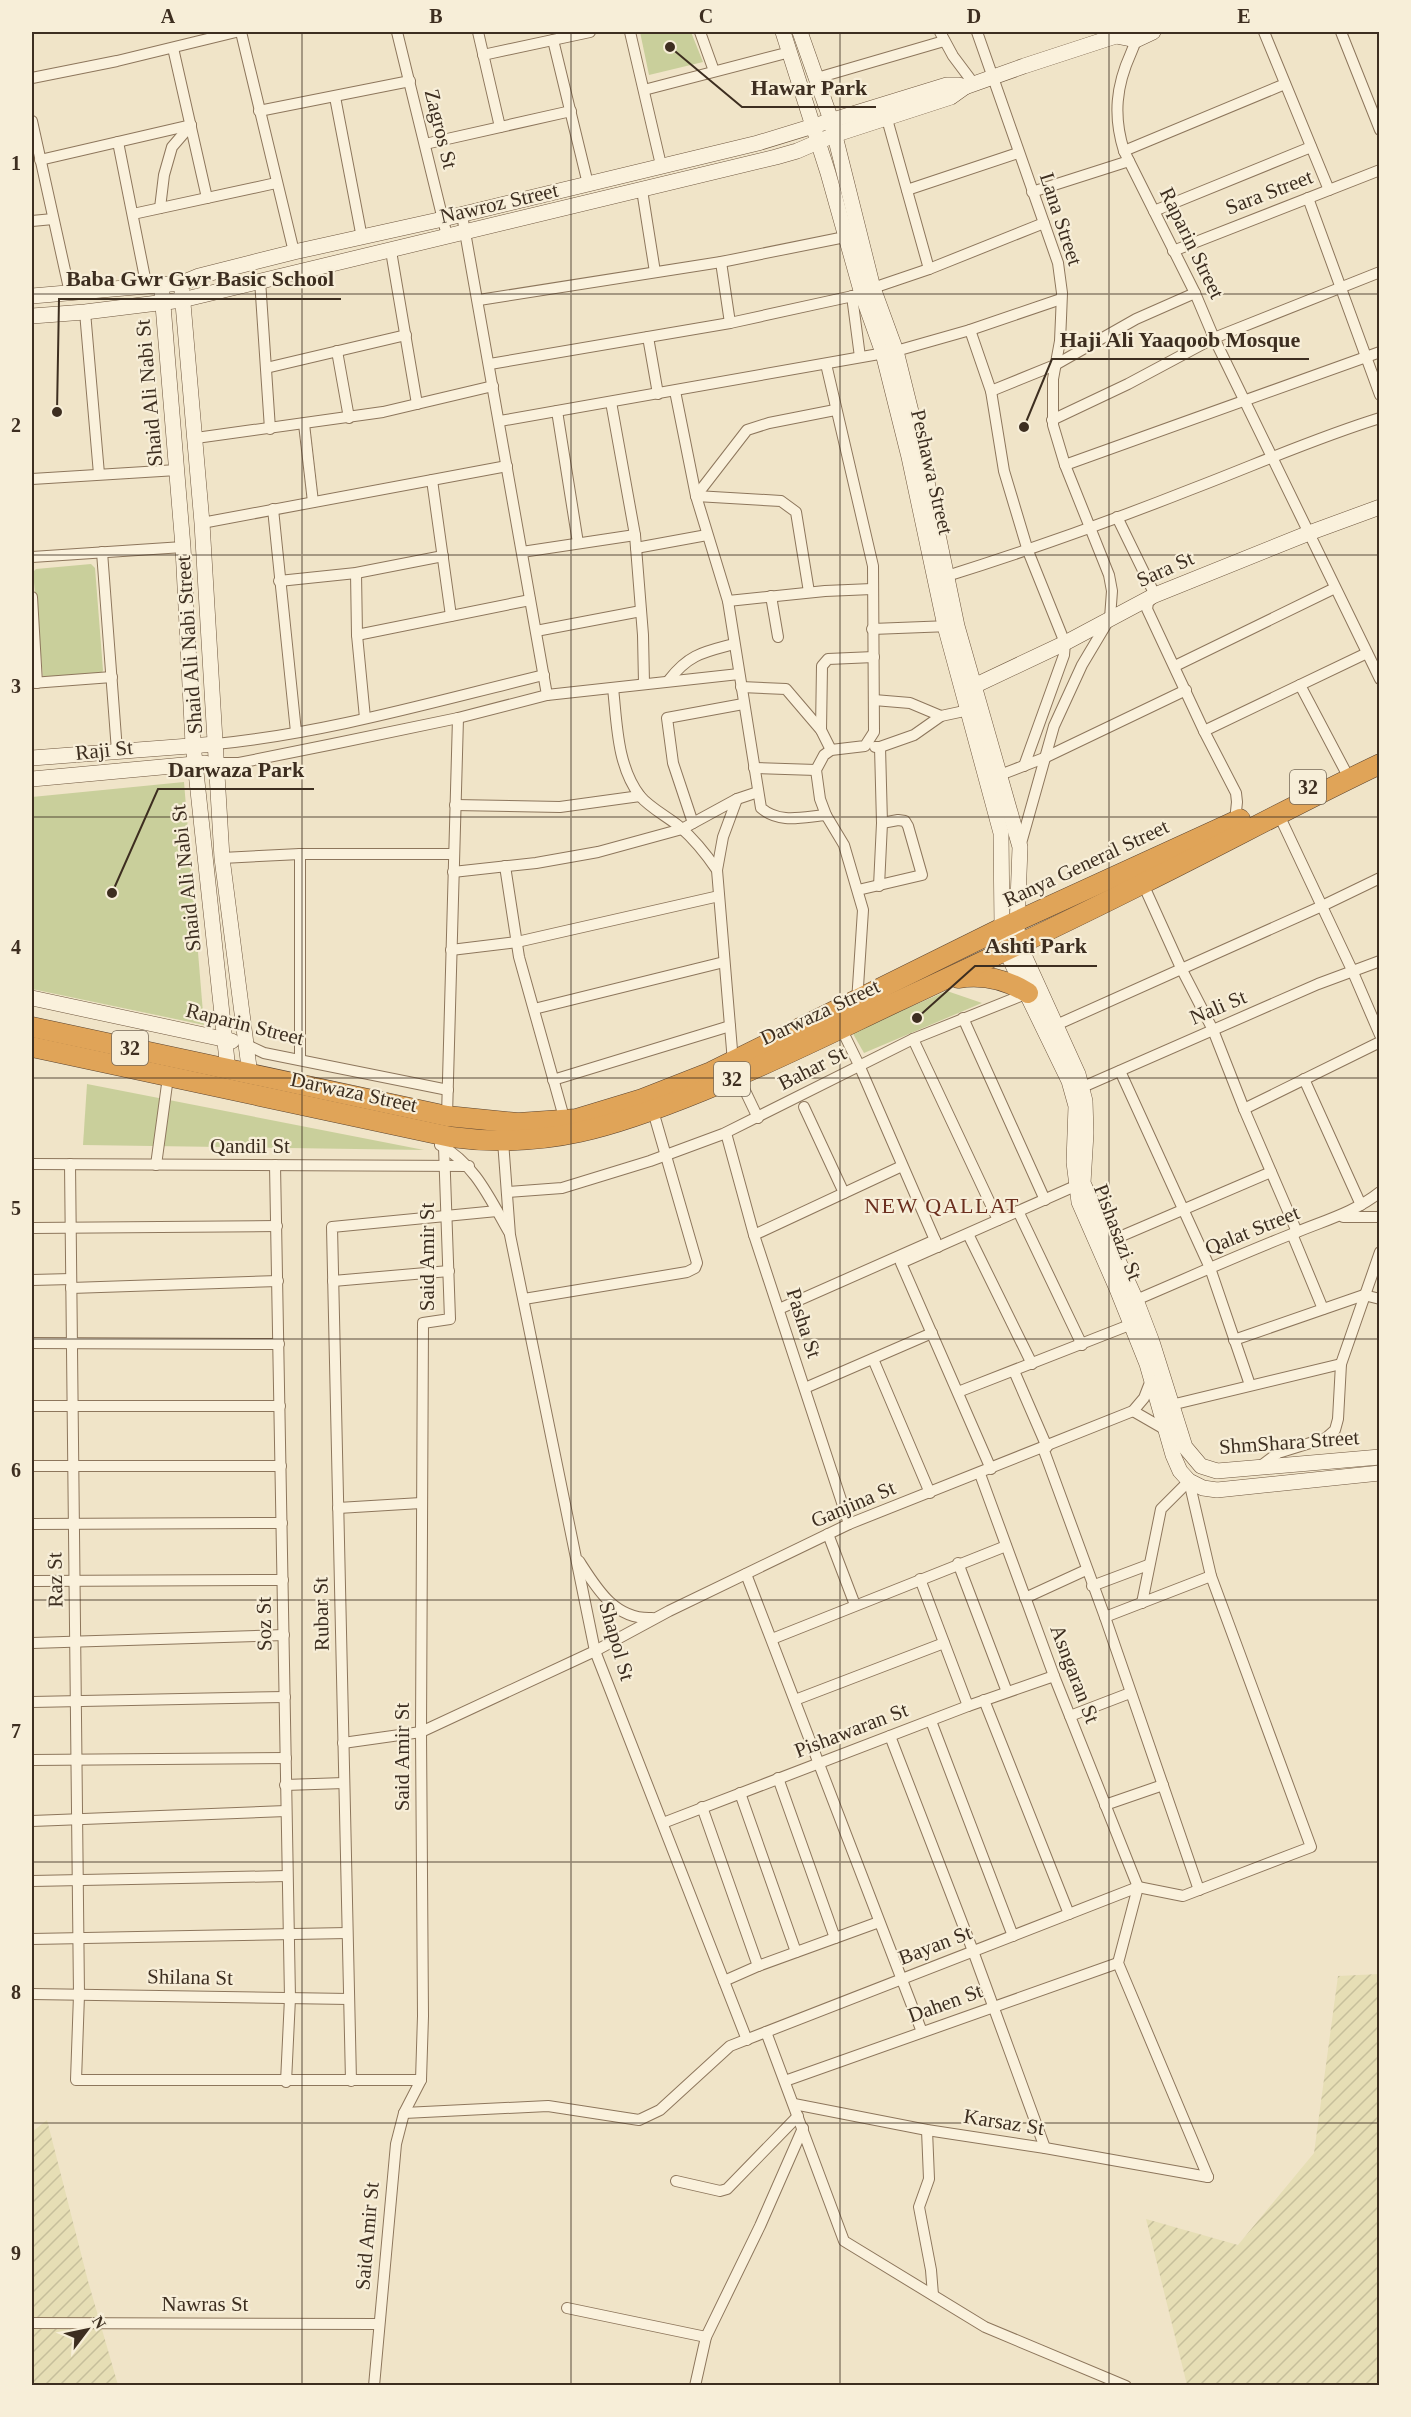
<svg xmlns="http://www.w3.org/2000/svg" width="1411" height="2417" viewBox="0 0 1411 2417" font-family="Georgia,serif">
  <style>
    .farmland { fill: url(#farmland-furrows) }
    .green { fill: #c9cf9b }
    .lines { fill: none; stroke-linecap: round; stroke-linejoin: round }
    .street-casing { stroke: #8d765c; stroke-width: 12 }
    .secondary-casing { stroke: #6f573f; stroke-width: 16 }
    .highway-casing { stroke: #5b4430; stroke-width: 21 }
    .street { stroke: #faf1dc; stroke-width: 10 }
    .secondary { stroke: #faf1dc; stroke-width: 15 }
    .highway { stroke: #e0a458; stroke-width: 20 }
    .grid { fill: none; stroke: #3d2e20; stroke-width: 1.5; stroke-opacity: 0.55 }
    .labels { text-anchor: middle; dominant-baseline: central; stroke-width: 4.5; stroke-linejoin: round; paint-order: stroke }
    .shield { fill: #f7eed8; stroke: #756857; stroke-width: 1.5 }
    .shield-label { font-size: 20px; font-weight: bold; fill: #3d2e20 }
    .street-label { font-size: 21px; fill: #3d2e20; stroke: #f7eed8 }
    .neighbourhood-label { font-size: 22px; letter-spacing: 1.5px; fill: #6b2e1e; stroke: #f7eed8 }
    .leader { fill: none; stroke: #3d2e20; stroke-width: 2 }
    .callout-dot { fill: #3d2e20; stroke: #f7eed8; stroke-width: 2 }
    .callout-label { font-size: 22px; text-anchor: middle; font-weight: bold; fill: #3d2e20; stroke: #f7eed8; stroke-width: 4.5; stroke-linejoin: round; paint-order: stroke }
    .neatline { fill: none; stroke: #3d2e20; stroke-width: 2 }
    .grid-label { font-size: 20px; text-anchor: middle; font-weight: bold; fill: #3d2e20 }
  </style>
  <defs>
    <pattern id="farmland-furrows" width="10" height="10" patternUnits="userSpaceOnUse" patternTransform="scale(1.5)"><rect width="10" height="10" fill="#e6deb5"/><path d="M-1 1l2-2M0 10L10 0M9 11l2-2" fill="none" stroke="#c6bf9b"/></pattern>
  </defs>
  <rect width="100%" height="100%" fill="#f0e4c8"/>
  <g class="farmland">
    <path d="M1379,1974V2385H1187L1146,2219L1238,2245L1314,2153L1338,1976Z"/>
    <path d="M47,2120L88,2281L118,2385L32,2386V2132Z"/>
  </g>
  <g class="green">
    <path d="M640,32H691L703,62L649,75Z"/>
    <path d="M91,564L95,568L103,670L102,673L43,677L33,572L36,569Z"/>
    <path d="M184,782L204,1025L32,989V797Z"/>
    <path d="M947,991L982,1003L864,1053L852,1032Z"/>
    <path d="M87,1084L424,1150L83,1145Z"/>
  </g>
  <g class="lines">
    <g class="street-casing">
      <g id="street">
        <path d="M241,32L294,252"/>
        <path d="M397,32L447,236"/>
        <path d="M478,32L500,127"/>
        <path d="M630,32L661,165"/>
        <path d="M700,32L714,71"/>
        <path d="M940,32L953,56L974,84"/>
        <path d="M977,32L1058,263L1062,293L1061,318L1060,341L1053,379V425L1065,465L1109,575L1112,591L1110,618L1082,665L1054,726L1020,847"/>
        <path d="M1264,32L1329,190"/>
        <path d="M1341,32L1380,130"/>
        <path d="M1140,36C1135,41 1134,46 1131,53C1116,86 1113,116 1124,151L1195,293L1214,338L1380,679"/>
        <path d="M553,40L588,184"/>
        <path d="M173,48L207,198"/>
        <path d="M483,55L590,32"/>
        <path d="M32,78L117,61L236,32"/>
        <path d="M817,78L944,41"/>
        <path d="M644,90L790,52"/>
        <path d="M335,97L362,238"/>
        <path d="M259,111L410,81"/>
        <path d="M887,119L929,269"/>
        <path d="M32,121L70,293"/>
        <path d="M118,142L147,288"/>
        <path d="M425,144L571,111"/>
        <path d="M1124,151L1285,84"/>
        <path d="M40,160L191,125"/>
        <path d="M642,190L655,272"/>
        <path d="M907,190L1018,153"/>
        <path d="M1032,192L1129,161"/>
        <path d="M1308,198L1380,395"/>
        <path d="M160,208L164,175L172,147L191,125"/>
        <path d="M1154,211L1311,147"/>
        <path d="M133,214L276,183"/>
        <path d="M462,215L547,695"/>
        <path d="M32,221L53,219"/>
        <path d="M391,251L417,404"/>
        <path d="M1173,251L1380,170"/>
        <path d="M721,262L730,323"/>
        <path d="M260,280L270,429"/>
        <path d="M873,288L929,269L1044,223"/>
        <path d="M852,296L860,357"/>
        <path d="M479,300L721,262L845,237"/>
        <path d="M85,312L99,474"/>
        <path d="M970,330L991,391L1004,471L1028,551L1065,643L1064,655L1024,766"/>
        <path d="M648,337L658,394"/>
        <path d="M337,351L349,418"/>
        <path d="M490,364L730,323L862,294"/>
        <path d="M826,364L873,566L874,732L865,746L831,750L824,755L816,770L820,799L826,815L844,845L863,910L857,1002"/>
        <path d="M266,368L406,335"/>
        <path d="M675,391L696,496L728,601L761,808C780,824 802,817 826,815"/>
        <path d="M991,391L1055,365L1136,319L1195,293"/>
        <path d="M611,402L635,535L643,635L644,683"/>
        <path d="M557,411L578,543"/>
        <path d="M1052,420L1128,384L1214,338L1380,272"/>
        <path d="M500,421L896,351L970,330L1061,299"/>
        <path d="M304,424L313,502"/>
        <path d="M196,438L383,412L493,386"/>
        <path d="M1065,465L1380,352"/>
        <path d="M32,479L177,470"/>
        <path d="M432,480L451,616"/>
        <path d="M696,496L781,501L796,512L809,592"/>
        <path d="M696,496L747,430L769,423L835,410"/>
        <path d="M273,509L296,732"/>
        <path d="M1117,517L1155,595L1148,603L1147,609L1204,731L1236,793L1237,802L1235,821"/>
        <path d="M202,523L507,466"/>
        <path d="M636,548L707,535"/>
        <path d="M102,552L117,751"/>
        <path d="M522,552L635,535"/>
        <path d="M32,557L183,547"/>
        <path d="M356,573L357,635L365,718"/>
        <path d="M947,576C1030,550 1111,521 1192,489C1255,465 1315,438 1380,418"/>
        <path d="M279,581L356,573L443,556"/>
        <path d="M771,596L778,637"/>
        <path d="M32,597L37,683"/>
        <path d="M728,601L825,591L872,589"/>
        <path d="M872,629L950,626"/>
        <path d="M536,631L641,611"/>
        <path d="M357,635L530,600"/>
        <path d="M1175,666L1335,588"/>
        <path d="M669,680C689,654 704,652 734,644"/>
        <path d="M32,683L112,677"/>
        <path d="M1300,685L1349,778"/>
        <path d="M741,687L786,689L821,730L831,750"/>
        <path d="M613,688C617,724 617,766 640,796C650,808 668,817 680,827C695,840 706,854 717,870L733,1062"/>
        <path d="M874,700L910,703L941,716L969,710"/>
        <path d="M821,730L822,666L828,659L874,657"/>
        <path d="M1204,731L1367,653"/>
        <path d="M216,744C327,733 436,701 544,675"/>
        <path d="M875,747H880L914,735L941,716"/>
        <path d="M217,763H239L333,744L458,718L547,695L739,674"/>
        <path d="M754,768L816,770"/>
        <path d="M1000,775L1044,758L1186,690"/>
        <path d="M455,805L560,807L640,796"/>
        <path d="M1278,813L1352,970L1380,1035"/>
        <path d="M693,823L673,763L667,718L743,704"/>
        <path d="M300,854V1060"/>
        <path d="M222,858L300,854H453"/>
        <path d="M505,866L519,957L565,1121"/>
        <path d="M717,870L723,837L737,799"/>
        <path d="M453,872L536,863L598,852L682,829L737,799L758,792"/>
        <path d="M1143,884L1181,968L1213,1030L1244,1109L1297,1232"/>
        <path d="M879,886L882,823L880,747"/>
        <path d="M858,890L922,875L908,826L905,821L898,820L882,823"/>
        <path d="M451,950L517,942L719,896"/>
        <path d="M534,1009L724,962"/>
        <path d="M963,1018L1045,1200"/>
        <path d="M1054,1026L1322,906L1380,878"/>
        <path d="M841,1028L859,1065L938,1247"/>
        <path d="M913,1039L998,1220"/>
        <path d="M247,1045L264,1053L448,1090"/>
        <path d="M1120,1071L1210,1268L1250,1385"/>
        <path d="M738,1076L758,1118"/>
        <path d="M1304,1079L1361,1205"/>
        <path d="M553,1080L730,1026"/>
        <path d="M1076,1090L1318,984L1380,961"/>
        <path d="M804,1107L844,1193"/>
        <path d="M1244,1109L1380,1042"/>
        <path d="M447,1116L458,718"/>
        <path d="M726,1133L754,1235L849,1524"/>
        <path d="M503,1141L510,1235L595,1651L747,2040"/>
        <path d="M440,1145C475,1164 490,1199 509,1232"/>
        <path d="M32,1164L469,1166"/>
        <path d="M70,1164L79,1995L76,2080H421"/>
        <path d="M156,1165L168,1077"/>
        <path d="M275,1165L290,1998L286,2082"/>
        <path d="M507,1192L562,1188L650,1161L723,1134L913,1039L1028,993"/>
        <path d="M1018,1211L1082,1345"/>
        <path d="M1343,1217H1380"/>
        <path d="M32,1228L277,1226"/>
        <path d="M968,1234L1032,1364"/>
        <path d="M1292,1234L1323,1309"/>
        <path d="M754,1235L902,1166"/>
        <path d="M1110,1241L1271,1172"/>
        <path d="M32,1280L71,1279"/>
        <path d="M333,1281L449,1271"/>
        <path d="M71,1288L278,1281"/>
        <path d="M524,1299L687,1272L695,1268L697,1263L653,1111"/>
        <path d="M1136,1300C1190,1277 1243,1253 1297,1232C1326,1220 1355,1212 1380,1192"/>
        <path d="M779,1309L935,1240"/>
        <path d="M1234,1340L1364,1295L1380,1299"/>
        <path d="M32,1343L279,1344"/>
        <path d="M873,1359L930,1493"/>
        <path d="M1014,1371L1047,1447"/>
        <path d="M805,1388L932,1333"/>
        <path d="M958,1392L1132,1324"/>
        <path d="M1171,1405L1341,1364"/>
        <path d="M32,1406H280"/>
        <path d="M1133,1411L1166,1430"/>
        <path d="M1043,1448L1105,1617L1199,1890"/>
        <path d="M32,1466H281"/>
        <path d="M1258,1468L1278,1453L1326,1438L1335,1430L1338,1419L1341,1364L1380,1252"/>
        <path d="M991,1469L901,1263L1082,1183"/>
        <path d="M980,1474L1054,1676L1138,1887"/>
        <path d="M338,1508L421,1503"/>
        <path d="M32,1524L282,1523"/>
        <path d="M828,1534L855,1605"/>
        <path d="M579,1561C597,1589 615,1620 652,1618"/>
        <path d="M958,1563L1007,1692"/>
        <path d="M746,1574L922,2032"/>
        <path d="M920,1579L968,1706"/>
        <path d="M32,1581L283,1580"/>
        <path d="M1092,1586L1148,1565"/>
        <path d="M1025,1598L1086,1570"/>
        <path d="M1142,1603L1161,1509L1189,1481"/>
        <path d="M1105,1617L1211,1576"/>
        <path d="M772,1639L1006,1546"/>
        <path d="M32,1643L284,1635"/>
        <path d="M795,1700L944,1643"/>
        <path d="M984,1700L1069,1914"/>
        <path d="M32,1702L285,1697"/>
        <path d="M1070,1716L1130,1693"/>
        <path d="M931,1721L1013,1936"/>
        <path d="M890,1736L973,1951L1045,2148"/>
        <path d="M343,1743L421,1732L595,1651L669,1611L849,1524L1133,1411L1144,1398L1151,1380"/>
        <path d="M32,1760L286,1758"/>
        <path d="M778,1778L835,1938"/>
        <path d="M285,1785L344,1783"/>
        <path d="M740,1793L796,1952"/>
        <path d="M1105,1805L1163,1785"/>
        <path d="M702,1807L758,1966"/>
        <path d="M32,1821L286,1811"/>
        <path d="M663,1823L968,1706L1054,1676"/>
        <path d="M32,1881L287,1876"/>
        <path d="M1138,1887L1183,1896L1311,1847L1211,1576L1189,1481"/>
        <path d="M1138,1887L1118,1963L1208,2177"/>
        <path d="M32,1939L347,1933"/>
        <path d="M724,1981L758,1966L879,1922"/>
        <path d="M32,1994L349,1999"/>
        <path d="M766,2032L844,2241L985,2327L1126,2386"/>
        <path d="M351,2081L332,1227L497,1211"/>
        <path d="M785,2081L1118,1963"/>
        <path d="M794,2104L927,2130L1045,2148L1208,2177"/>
        <path d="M404,2113L548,2106L639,2120L660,2110L730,2046L1138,1887"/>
        <path d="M927,2130L929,2179L919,2207L931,2270L933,2295"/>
        <path d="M676,2181L720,2191L727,2189L798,2116"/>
        <path d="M567,2308L706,2337"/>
        <path d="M32,2323L379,2324"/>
        <path d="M374,2386L396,2144L404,2113L421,2080L423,2016L421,1732L423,1323L450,1319L444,1147"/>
        <path d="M695,2386L706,2337L760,2226L803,2128"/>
      </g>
    </g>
    <g class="secondary-casing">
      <g id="secondary">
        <path d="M783,32L828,173L862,294L883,353L909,457L945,626L1001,833L1002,928L1006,951L1069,1081L1076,1106L1074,1162L1079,1202L1117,1289L1147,1364L1173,1455L1180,1471L1189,1481L1203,1488L1217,1490L1380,1473"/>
        <path d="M800,32L831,120L873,288L896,351L920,448L957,626L1020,847L1017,928L1019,944L1078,1074L1085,1101L1086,1133L1083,1183L1136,1300L1152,1342L1185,1447L1201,1466L1217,1471L1380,1457"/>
        <path d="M1116,36L1136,40L1153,32"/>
        <path d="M182,292L202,523L222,858L250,1075"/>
        <path d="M162,293L183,547L193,744L228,1070"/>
        <path d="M32,296L182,283L199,276L294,252L443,219L758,143L947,85H959L965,87"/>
        <path d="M32,316L85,312L182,300L776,157L797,151L834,135L951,97L965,87L1024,66L1116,36L1123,32"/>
        <path d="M974,686L1065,643L1155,595L1309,533L1380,507"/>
        <path d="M32,758L216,744"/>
        <path d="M32,779L205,763"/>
        <path d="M32,998L232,1041"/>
      </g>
    </g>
    <g class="highway-casing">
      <g id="highway">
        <path d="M958,978C984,974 1006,979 1028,993"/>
        <path d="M32,1027L447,1116L518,1123L576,1119L642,1099L711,1072L1002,928L1240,819"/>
        <path d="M32,1047L451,1137C545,1150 616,1126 702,1091C767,1065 829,1034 892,1004C976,965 1061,925 1144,883C1223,844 1300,802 1380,764"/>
      </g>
    </g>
    <use href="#street" class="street"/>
    <use href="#secondary" class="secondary"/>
    <use href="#highway" class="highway"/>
  </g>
  <path class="grid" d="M302,32V2386M571,32V2386M840,32V2386M1109,32V2386M32,294H1380M32,555H1380M32,817H1380M32,1078H1380M32,1339H1380M32,1600H1380M32,1862H1380M32,2123H1380"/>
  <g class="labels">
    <g class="shield">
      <rect x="1290" y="770" width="36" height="34" rx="4.5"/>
      <rect x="112" y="1031" width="36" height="34" rx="4.5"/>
      <rect x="714" y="1062" width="36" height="34" rx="4.5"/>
    </g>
    <g class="shield-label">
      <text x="1308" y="787">32</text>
      <text x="130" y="1048">32</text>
      <text x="732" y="1079">32</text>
    </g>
    <g class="street-label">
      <text transform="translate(441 129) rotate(76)">Zagros St</text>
      <text transform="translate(1269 192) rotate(-21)">Sara Street</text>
      <text transform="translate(499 203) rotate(-13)">Nawroz Street</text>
      <text transform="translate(1061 219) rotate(72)">Lana Street</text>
      <text transform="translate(1192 243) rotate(64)">Raparin Street</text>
      <text transform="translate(149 393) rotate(-95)">Shaid Ali Nabi St</text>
      <text transform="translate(932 472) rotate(77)">Peshawa Street</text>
      <text transform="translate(1165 569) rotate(-24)">Sara St</text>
      <text transform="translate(189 645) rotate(-94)">Shaid Ali Nabi Street</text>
      <text transform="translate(104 750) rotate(-6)">Raji St</text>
      <text transform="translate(1086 863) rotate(-25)">Ranya General Street</text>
      <text transform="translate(186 878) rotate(-96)">Shaid Ali Nabi St</text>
      <text transform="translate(1218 1007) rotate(-23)">Nali St</text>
      <text transform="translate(820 1012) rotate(-25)">Darwaza Street</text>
      <text transform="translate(245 1024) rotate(14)">Raparin Street</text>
      <text transform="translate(812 1068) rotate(-27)">Bahar St</text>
      <text transform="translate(354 1092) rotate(12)">Darwaza Street</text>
      <text x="250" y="1146">Qandil St</text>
      <text transform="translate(1252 1230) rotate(-22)">Qalat Street</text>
      <text transform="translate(1118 1232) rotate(69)">Pishasazi St</text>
      <text transform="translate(427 1257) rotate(-90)">Said Amir St</text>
      <text transform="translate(804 1323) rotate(72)">Pasha St</text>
      <text transform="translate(1289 1442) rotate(-4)">ShmShara Street</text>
      <text transform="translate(853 1504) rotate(-23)">Ganjina St</text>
      <text transform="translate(55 1580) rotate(-91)">Raz St</text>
      <text transform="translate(321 1614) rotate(-91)">Rubar St</text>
      <text transform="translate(264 1624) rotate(-91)">Soz St</text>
      <text transform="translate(617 1641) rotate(74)">Shapol St</text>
      <text transform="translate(1075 1674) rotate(69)">Asngaran St</text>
      <text transform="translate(851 1730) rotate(-21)">Pishawaran St</text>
      <text transform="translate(402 1757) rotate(-90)">Said Amir St</text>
      <text transform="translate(935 1945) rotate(-21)">Bayan St</text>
      <text transform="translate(190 1977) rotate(1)">Shilana St</text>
      <text transform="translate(945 2003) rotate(-20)">Dahen St</text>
      <text transform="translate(1004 2122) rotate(9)">Karsaz St</text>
      <text transform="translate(367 2236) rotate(-85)">Said Amir St</text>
      <text x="205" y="2304">Nawras St</text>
    </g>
    <g class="neighbourhood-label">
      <text x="942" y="1205">NEW QALLAT</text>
    </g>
  </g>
  <path class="leader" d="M670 47L742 107H876M57 412L59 299H341M1024 427L1052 359H1309M112 893L158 789H314M917 1018L975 966H1097"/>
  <g class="callout-dot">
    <circle cx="670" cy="47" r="6"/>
    <circle cx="57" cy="412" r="6"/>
    <circle cx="1024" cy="427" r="6"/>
    <circle cx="112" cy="893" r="6"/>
    <circle cx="917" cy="1018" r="6"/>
  </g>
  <g class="callout-label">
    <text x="809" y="95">Hawar Park</text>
    <text x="200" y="286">Baba Gwr Gwr Basic School</text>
    <text x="1180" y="347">Haji Ali Yaaqoob Mosque</text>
    <text x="236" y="777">Darwaza Park</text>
    <text x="1036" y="953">Ashti Park</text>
  </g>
  <rect width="1411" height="2417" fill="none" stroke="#f7eed8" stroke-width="66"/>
  <g transform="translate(87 2330) rotate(58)" stroke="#f7eed8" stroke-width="4.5" paint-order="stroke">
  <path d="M0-4.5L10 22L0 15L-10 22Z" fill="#3d2e20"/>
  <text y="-9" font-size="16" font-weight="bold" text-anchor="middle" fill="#3d2e20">N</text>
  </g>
  <rect x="33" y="33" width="1345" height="2351" class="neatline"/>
  <g class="grid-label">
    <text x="168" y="23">A</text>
    <text x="436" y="23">B</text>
    <text x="706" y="23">C</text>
    <text x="974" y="23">D</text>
    <text x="1244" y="23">E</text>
    <text x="16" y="170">1</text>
    <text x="16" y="432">2</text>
    <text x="16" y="693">3</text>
    <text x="16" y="954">4</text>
    <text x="16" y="1215">5</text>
    <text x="16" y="1477">6</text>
    <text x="16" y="1738">7</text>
    <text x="16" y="1999">8</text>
    <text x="16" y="2260">9</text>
  </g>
</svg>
